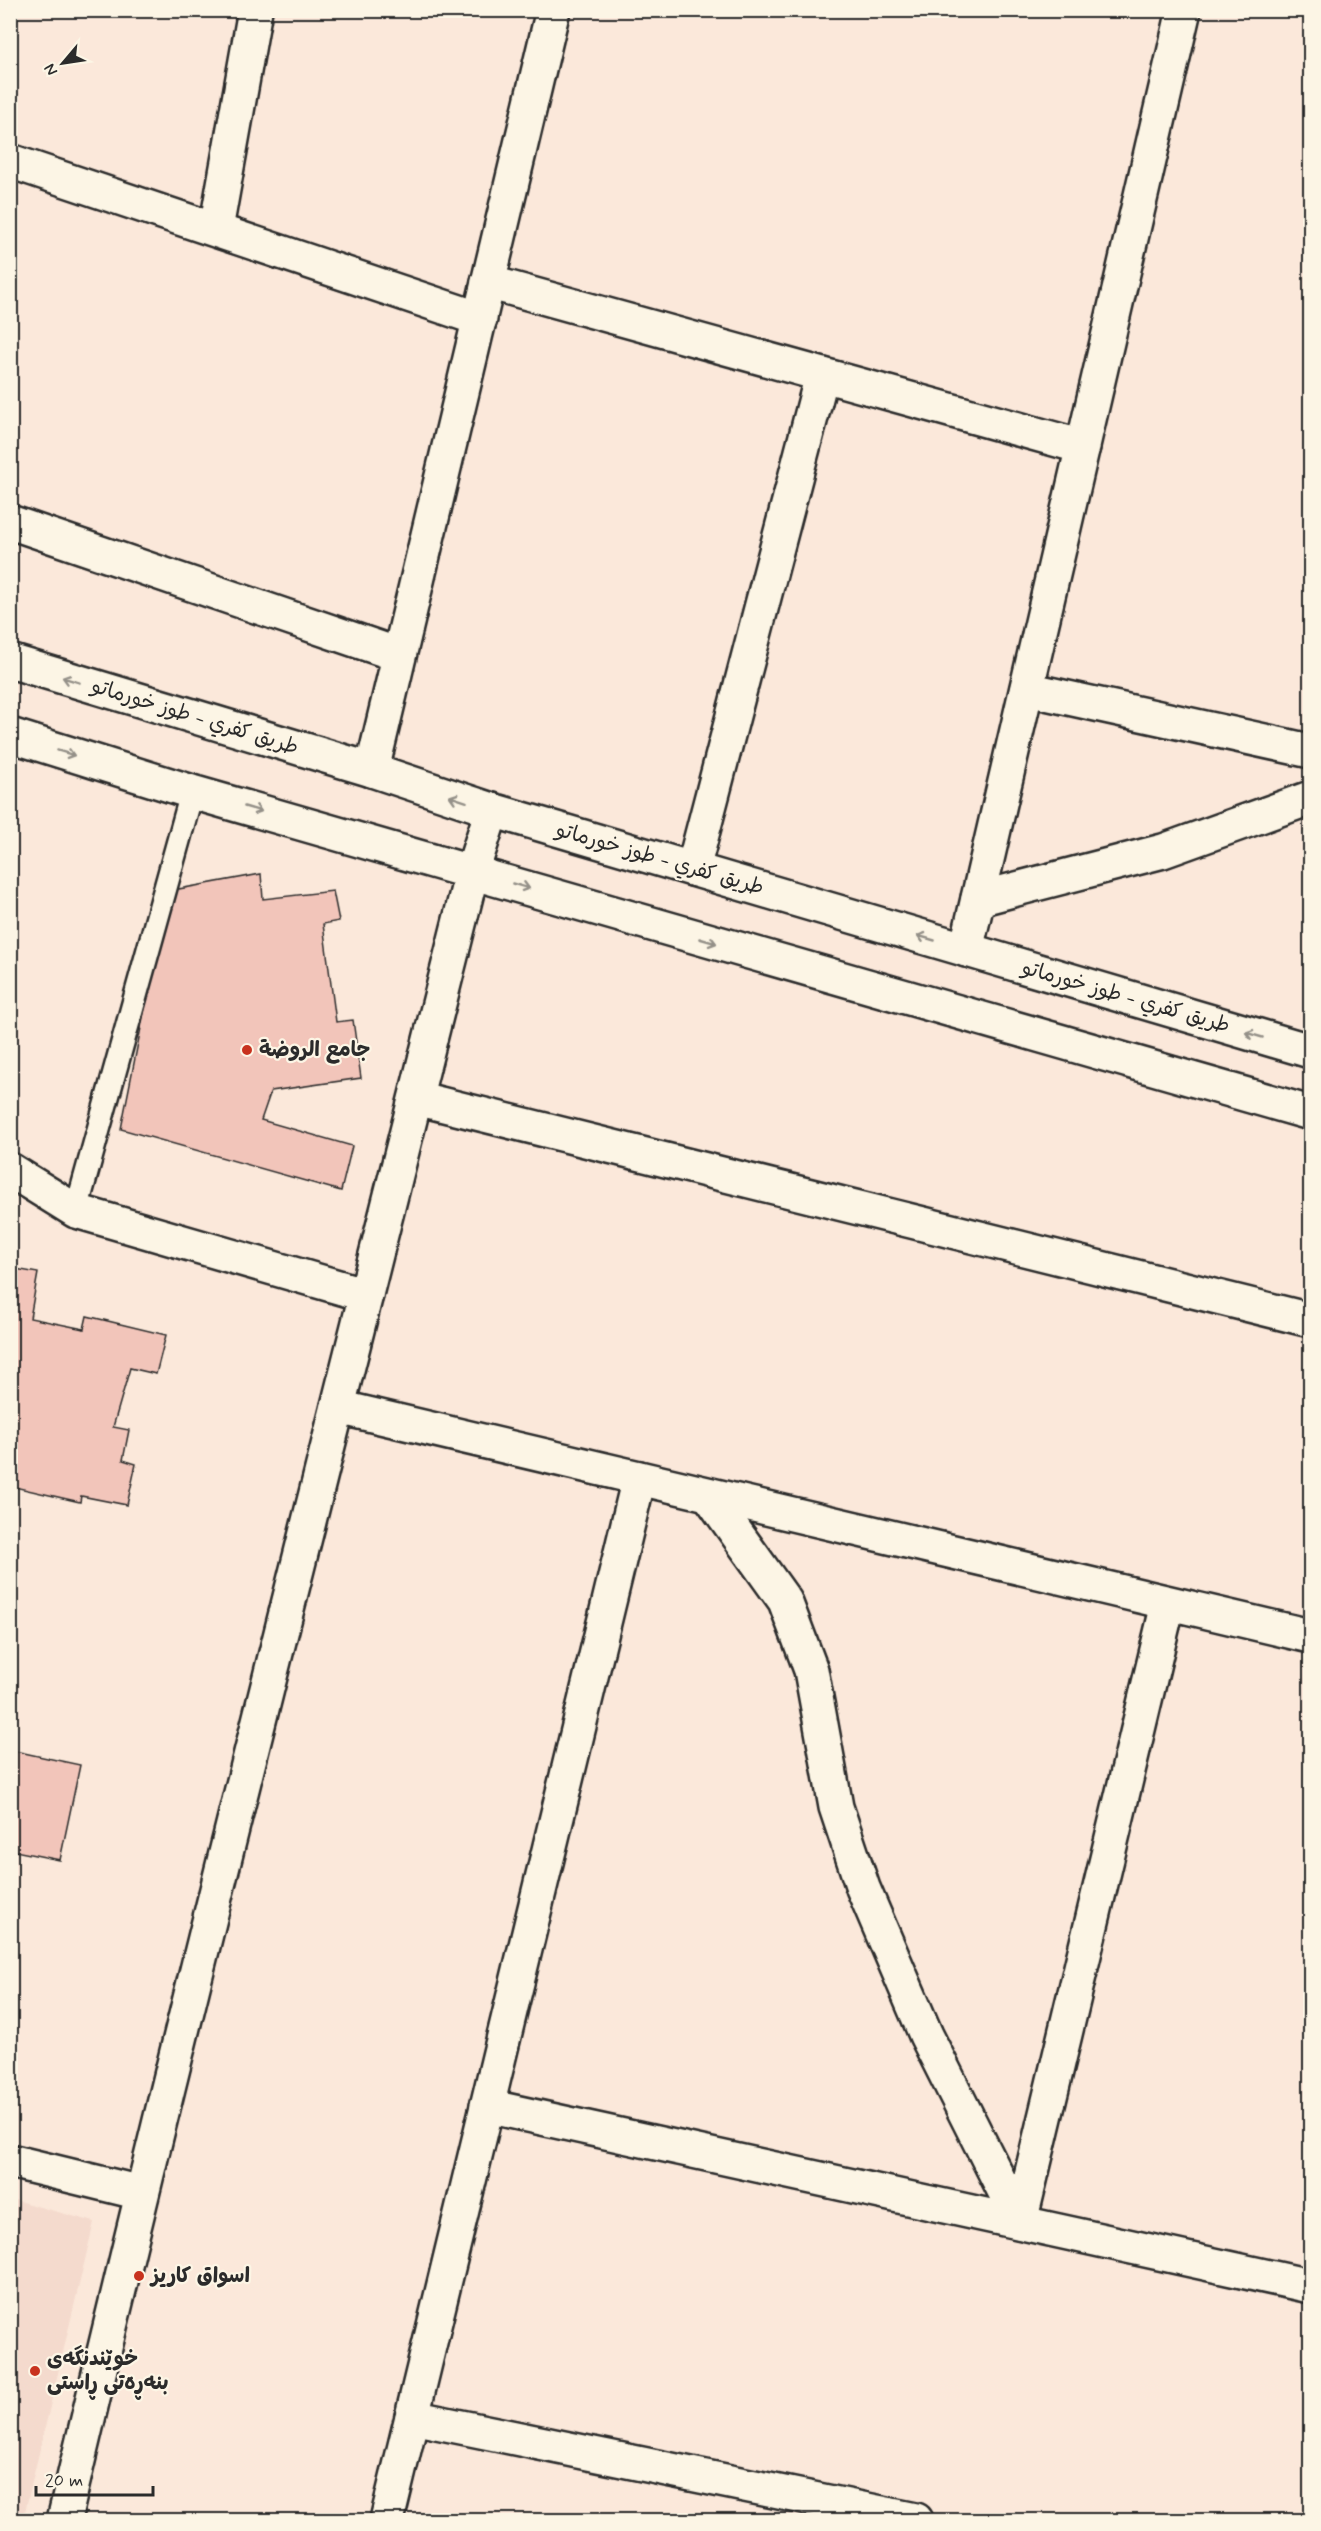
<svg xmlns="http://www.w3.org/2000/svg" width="1321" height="2531" viewBox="0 0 1321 2531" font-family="Mynerve,'Playpen Sans Arabic',sans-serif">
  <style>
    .built { fill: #f4dacd }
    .building { fill: #f2c5ba; stroke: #2b2b2b; stroke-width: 1.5 }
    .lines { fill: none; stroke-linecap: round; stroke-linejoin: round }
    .service-casing { stroke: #2b2b2b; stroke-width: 27 }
    .minor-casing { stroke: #2b2b2b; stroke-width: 38 }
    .secondary-casing { stroke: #2b2b2b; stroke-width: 38 }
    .service { stroke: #fcf5e5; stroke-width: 22 }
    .minor { stroke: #fcf5e5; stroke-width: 33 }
    .secondary { stroke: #fcf5e5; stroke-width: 33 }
    .oneway { stroke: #949088 }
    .poi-dot { fill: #c8321e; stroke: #fcf5e5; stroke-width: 2 }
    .labels { text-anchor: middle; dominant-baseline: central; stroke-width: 4.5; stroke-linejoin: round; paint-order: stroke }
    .street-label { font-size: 21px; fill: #2b2b2b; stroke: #fcf5e5 }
    .poi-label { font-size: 21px; font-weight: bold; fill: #2b2b2b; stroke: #fcf5e5; text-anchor: start }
  </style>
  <rect width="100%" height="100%" fill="#fbe8da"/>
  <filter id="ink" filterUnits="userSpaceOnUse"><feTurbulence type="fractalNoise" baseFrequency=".0167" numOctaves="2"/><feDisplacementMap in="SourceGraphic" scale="12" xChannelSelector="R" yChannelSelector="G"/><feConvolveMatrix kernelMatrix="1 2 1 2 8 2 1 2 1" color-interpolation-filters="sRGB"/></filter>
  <g filter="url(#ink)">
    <path class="built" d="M11,2199L94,2222L23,2520H10Z"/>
    <g class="building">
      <path d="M261,874L263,899L333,891L339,921L323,924L336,1022L353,1020L361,1078L271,1091L261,1120L352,1146L341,1191L121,1129L168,891Z"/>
      <path d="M10,1268L38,1273L30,1318L84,1329L87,1316L166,1335L156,1374L130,1368L113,1427L129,1430L123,1460L136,1464L127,1505L81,1496L80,1502L10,1486Z"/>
      <path d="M10,1750L80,1765L60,1860L10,1850Z"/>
    </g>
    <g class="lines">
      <g class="service-casing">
        <path id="service" d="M76,1211L192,792"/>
      </g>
      <g class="minor-casing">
        <g id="minor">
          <path d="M10,161L480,319"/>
          <path d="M216,229L255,10"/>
          <path d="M488,282L1083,447"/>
          <path d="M10,522L399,655"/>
          <path d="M1027,689L1310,751"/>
          <path d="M372,770L553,10"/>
          <path d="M693,869L822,375"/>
          <path d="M978,899L1163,851L1310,798"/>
          <path d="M966,950L1184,10"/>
          <path d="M416,1098L1310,1320"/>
          <path d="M10,1170L76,1211L366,1295"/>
          <path d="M338,1407L1310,1636"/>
          <path d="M709,1495L785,1601L811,1670L836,1807L863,1888L926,2035L1020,2222L1168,1604"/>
          <path d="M487,2106L1310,2286"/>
          <path d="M10,2161L141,2193"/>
          <path d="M412,2417L916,2520"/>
          <path d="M64,2520C194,1969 335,1421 472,872L492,810"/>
          <path d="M387,2520L639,1478"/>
        </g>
      </g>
      <g class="secondary-casing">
        <g id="secondary">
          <path d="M10,661L372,770L492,810L1310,1051"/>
          <path d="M10,735L192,792L1310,1113"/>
        </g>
      </g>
      <use href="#service" class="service"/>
      <use href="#minor" class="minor"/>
      <use href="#secondary" class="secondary"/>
    </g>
    <defs><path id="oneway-shaft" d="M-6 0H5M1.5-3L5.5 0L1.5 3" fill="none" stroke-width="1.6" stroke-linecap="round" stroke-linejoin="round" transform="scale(1.5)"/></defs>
    <g class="oneway">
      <use href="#oneway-shaft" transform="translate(71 680) rotate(-163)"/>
      <use href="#oneway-shaft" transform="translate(66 753) rotate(17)"/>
      <use href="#oneway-shaft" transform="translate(458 799) rotate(-162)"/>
      <use href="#oneway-shaft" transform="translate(253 809) rotate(16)"/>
      <use href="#oneway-shaft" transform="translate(521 886) rotate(16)"/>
      <use href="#oneway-shaft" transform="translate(926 938) rotate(-164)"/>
      <use href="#oneway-shaft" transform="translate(708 941) rotate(16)"/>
      <use href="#oneway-shaft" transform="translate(1254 1035) rotate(-164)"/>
    </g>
  </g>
  <g class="poi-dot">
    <circle cx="247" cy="1050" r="6"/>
    <circle cx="139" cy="2276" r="6"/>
    <circle cx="35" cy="2371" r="6"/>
  </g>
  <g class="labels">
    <g class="street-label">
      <text transform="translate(195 717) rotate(17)">طريق كفري - طوز خورماتو</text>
      <text transform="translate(660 859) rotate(16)">طريق كفري - طوز خورماتو</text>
      <text transform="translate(1126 997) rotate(16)">طريق كفري - طوز خورماتو</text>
    </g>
    <g class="poi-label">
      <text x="259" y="1050">جامع الروضة</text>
      <text x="151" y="2276">اسواق كاريز</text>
      <text x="47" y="2359">خوێندنگەی<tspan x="47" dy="24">بنەڕەتی ڕاستی</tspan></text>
    </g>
  </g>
  <rect width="1321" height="2531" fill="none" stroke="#fcf5e5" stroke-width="36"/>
  <rect x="18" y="18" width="1285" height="2495" fill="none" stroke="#2b2b2b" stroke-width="2" filter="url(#ink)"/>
  <g transform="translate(63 63) rotate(241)" stroke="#fcf5e5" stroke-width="4.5" paint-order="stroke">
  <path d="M0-4.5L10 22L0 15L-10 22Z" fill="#2b2b2b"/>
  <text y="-9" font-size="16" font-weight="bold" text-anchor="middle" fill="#2b2b2b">N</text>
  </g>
  <path d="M36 2486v9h117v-9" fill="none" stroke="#2b2b2b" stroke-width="3"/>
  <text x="45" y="2486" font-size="18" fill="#2b2b2b" stroke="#fcf5e5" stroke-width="4.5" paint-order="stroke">20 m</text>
</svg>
